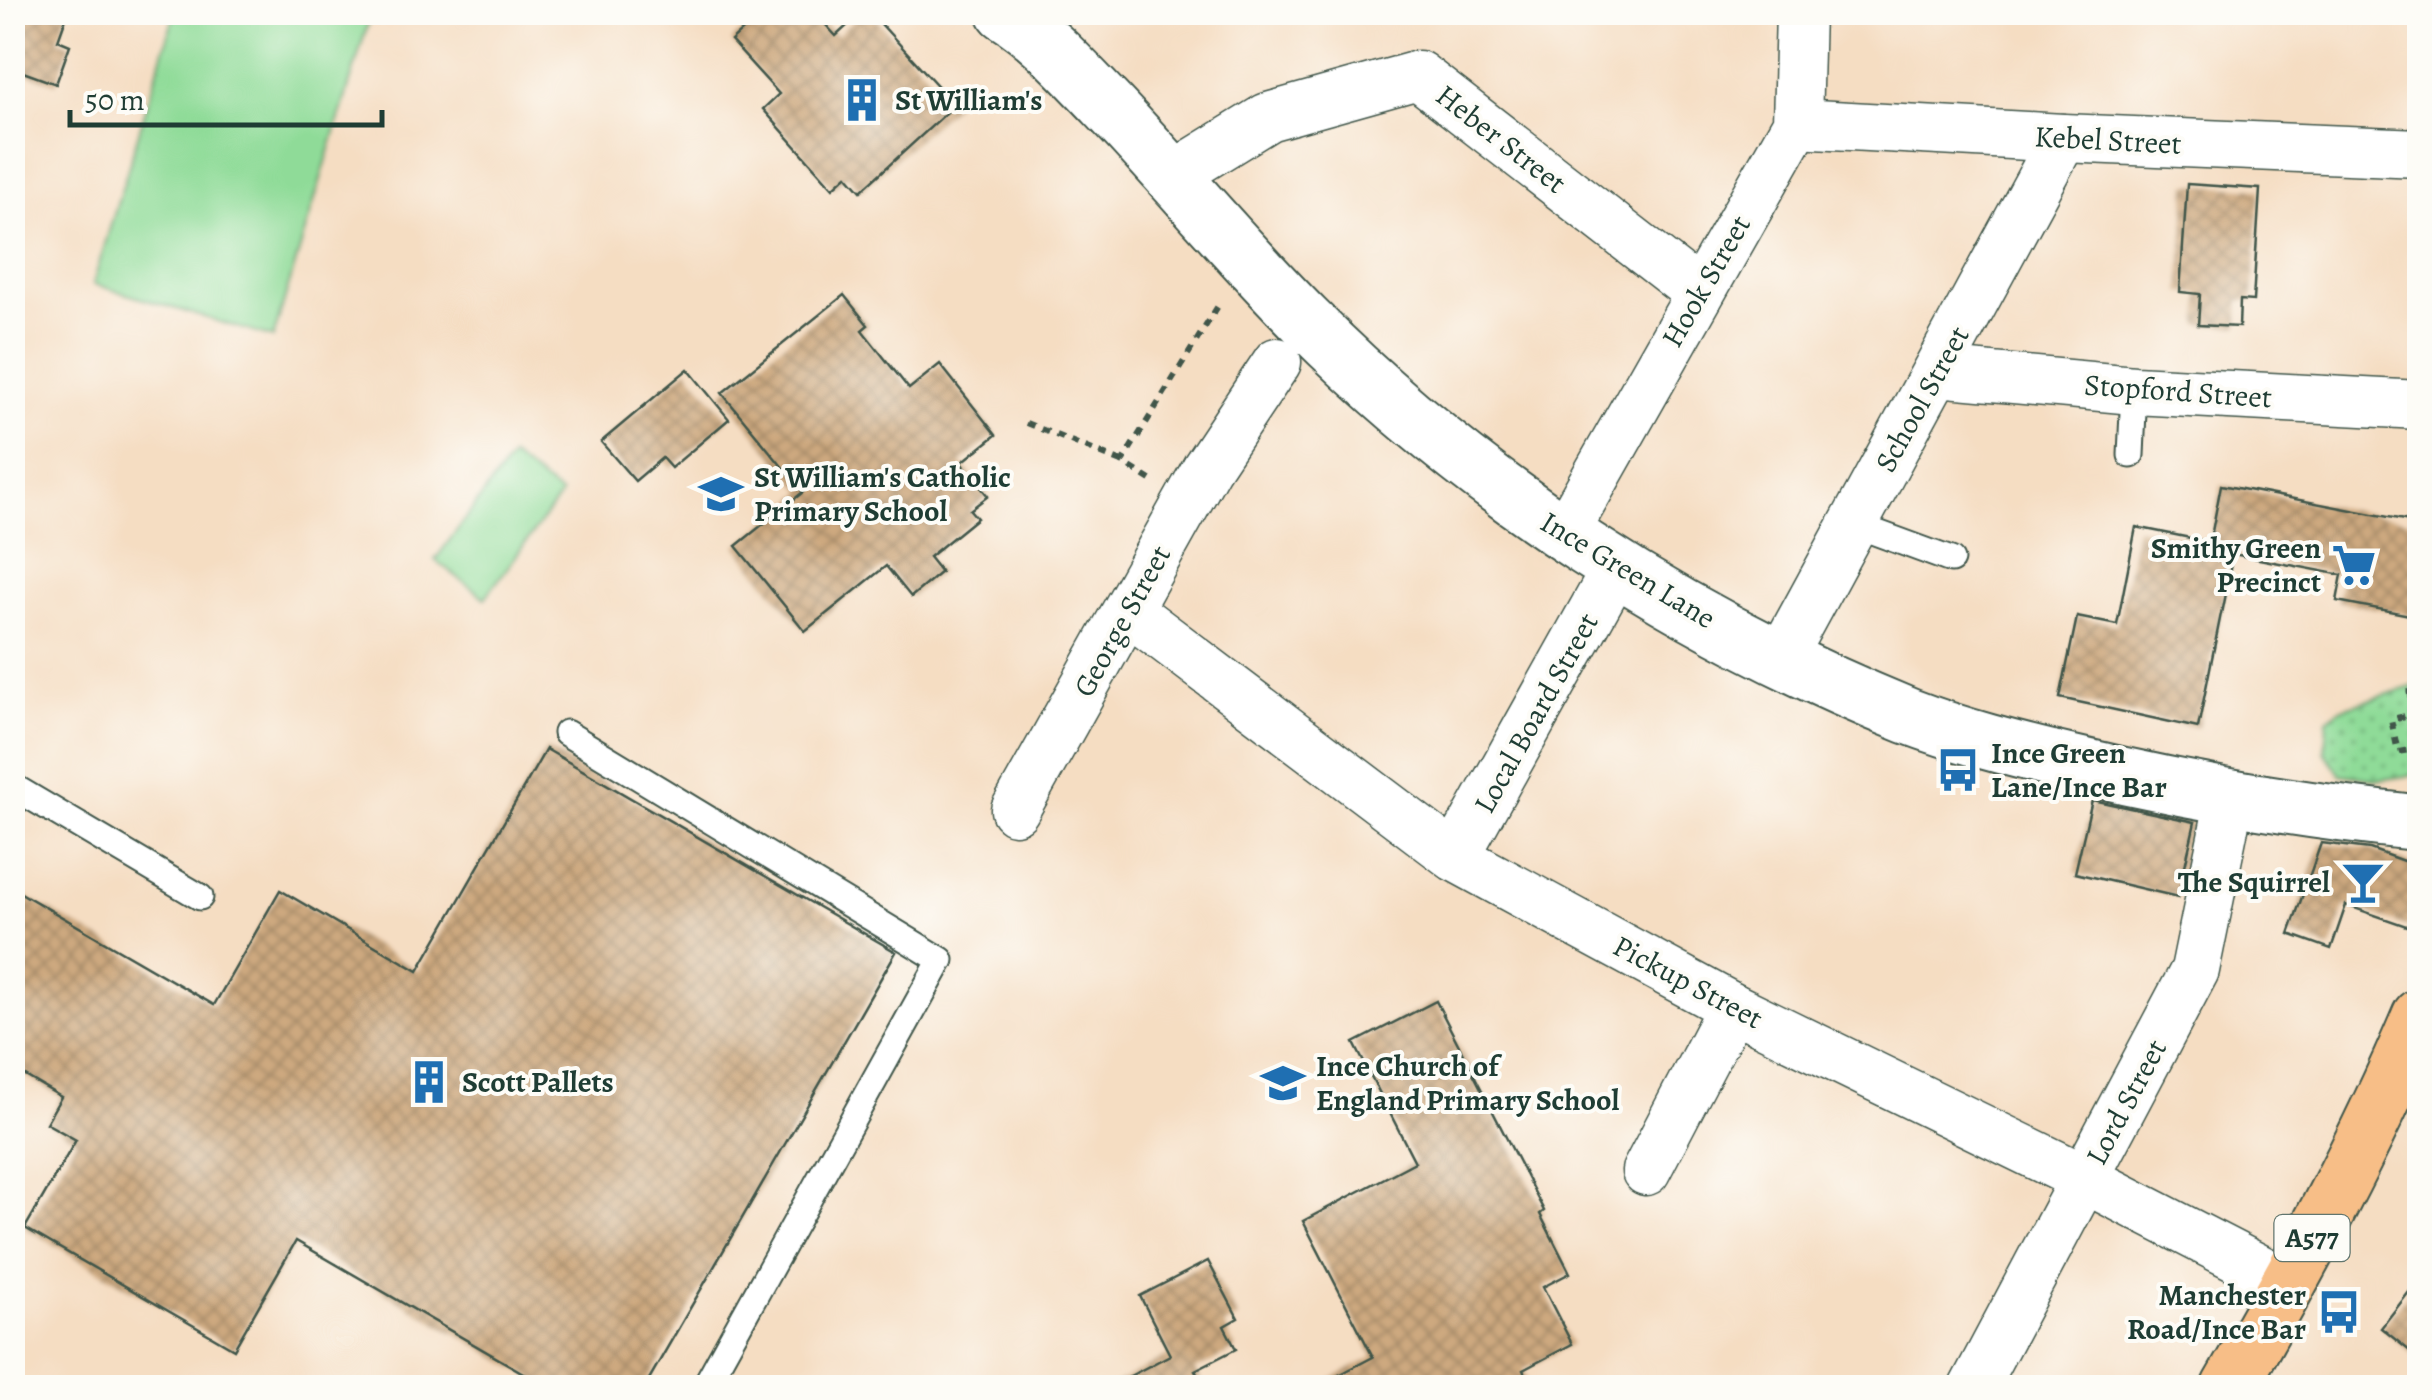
<svg xmlns="http://www.w3.org/2000/svg" width="2432" height="1400" viewBox="0 0 2432 1400" font-family="Alegreya,serif">
  <style>
    .grass { fill: url(#grass-dots); stroke: #578c66; stroke-width: 2.5 }
    .pitch { fill: #8fdb98; stroke: #578c66; stroke-width: 2.5 }
    .building { fill: url(#building-cross-hatch) }
    .lines { fill: none; stroke-linecap: round; stroke-linejoin: round }
    .service-casing { stroke: #3f5549; stroke-width: 29 }
    .minor-casing { stroke: #3f5549; stroke-width: 51 }
    .tertiary-casing { stroke: #3f5549; stroke-width: 59 }
    .trunk-casing { stroke: #3f5549; stroke-width: 59 }
    .path { stroke: #3f5549; stroke-width: 6; stroke-dasharray: 8 8; stroke-linecap: butt }
    .service { stroke: #fff; stroke-width: 25 }
    .minor { stroke: #fff; stroke-width: 48 }
    .tertiary { stroke: #fff; stroke-width: 55 }
    .trunk { stroke: #f7be87; stroke-width: 55 }
    .labels { text-anchor: middle; dominant-baseline: central; stroke-width: 8; stroke-linejoin: round; paint-order: stroke }
    .shield { fill: #fdfcf7; stroke: #62766e; stroke-width: 2.5 }
    .shield-label { font-size: 28px; font-weight: bold; fill: #1f3d34 }
    .poi-label { font-size: 30px; font-weight: bold; fill: #1f3d34; stroke: #fdfcf7; text-anchor: start }
    .street-label { font-size: 30px; fill: #1f3d34; stroke: #fdfcf7 }
  </style>
  <defs>
    <pattern id="grass-dots" width="8" height="8" patternUnits="userSpaceOnUse" patternTransform="scale(2.5)"><rect width="8" height="8" fill="#8fdb98"/><path d="M2 2h.1M6 6h.1" fill="none" stroke="#74b37d" stroke-width="1.8" stroke-linecap="round"/></pattern>
    <pattern id="building-cross-hatch" width="8" height="8" patternUnits="userSpaceOnUse" patternTransform="scale(2.5)"><rect width="8" height="8" fill="#cda97f"/><path d="M0 0l8 8M0 8l8-8" fill="none" stroke="#a68b69"/></pattern>
  </defs>
  <rect width="100%" height="100%" fill="#fdfcf7"/>
  <filter id="ink" filterUnits="userSpaceOnUse"><feTurbulence type="fractalNoise" baseFrequency=".01" numOctaves="2"/><feDisplacementMap in="SourceGraphic" scale="20" xChannelSelector="R" yChannelSelector="G"/><feConvolveMatrix kernelMatrix="1 2 1 2 8 2 1 2 1" color-interpolation-filters="sRGB"/></filter>
  <filter id="wash" filterUnits="userSpaceOnUse"><feTurbulence type="fractalNoise" baseFrequency=".0048" numOctaves="4" result="noise"/><feDisplacementMap in="SourceGraphic" scale="40" xChannelSelector="R" yChannelSelector="G"/><feGaussianBlur stdDeviation="2.25" result="paint"/><feColorMatrix in="noise" values="0 0 0 0 0 0 0 0 0 0 0 0 0 0 0 0 0 1.4 0 .05"/><feComposite in="paint" operator="in"/></filter>
  <g filter="url(#wash)">
    <rect width="100%" height="100%" fill="#f5ddc2"/>
    <path class="grass" d="M2419,685V774L2379,780L2340,774L2325,752L2327,719L2342,708Z"/>
    <g class="pitch">
      <path d="M175,13H371L273,338L93,284Z"/>
      <path d="M511,457L561,495L485,598L435,560Z"/>
    </g>
    <g id="blocks">
      <g class="building">
        <path d="M12,12H68L58,40L70,45L56,84L12,68Z"/>
        <path d="M763,12H814L836,36L862,12H870L955,105L861,191L847,175L833,188L763,109L779,94L731,41Z"/>
        <path d="M2187,184L2260,189L2253,301L2240,300L2239,327L2198,325L2200,294L2180,292Z"/>
        <path d="M844,295L868,325L862,330L909,389L940,364L996,435L961,463L988,496L970,510L977,518L929,557L941,572L911,597L886,566L805,631L736,546L803,492L722,393Z"/>
        <path d="M688,369L729,419L671,468L662,458L635,481L601,442Z"/>
        <path d="M2221,485L2420,523V617L2337,601L2342,575L2233,554L2198,728L2060,698L2077,617L2117,625L2136,527L2210,542Z"/>
        <path d="M546,749L896,952L644,1388H549L296,1241L234,1349L25,1228L76,1140L46,1123L61,1097L12,1068V888L214,1005L280,890L418,971Z"/>
        <path d="M2092,800L2195,822L2178,897L2075,873Z"/>
        <path d="M2321,843L2370,849L2420,867V898L2409,927L2346,905L2331,949L2289,934Z"/>
        <path d="M1436,1001L1544,1211L1540,1214L1570,1273L1543,1287L1572,1344L1523,1370L1532,1388H1314L1373,1357L1303,1221L1415,1162L1354,1043Z"/>
        <path d="M1208,1261L1238,1318L1224,1326L1236,1349L1195,1370L1204,1388H1107L1170,1355L1140,1296Z"/>
        <path d="M2420,1278V1359L2381,1328Z"/>
      </g>
    </g>
  </g>
  <g filter="url(#ink)">
    <use href="#blocks" fill-opacity="0" stroke="#3f5549" stroke-width="2.5"/>
    <g class="lines">
      <g class="service-casing">
        <g id="service">
          <path d="M2131,455L2134,390"/>
          <path d="M1853,524L1951,560"/>
          <path d="M566,733L941,960L704,1388"/>
          <path d="M12,786L200,897"/>
        </g>
      </g>
      <g class="minor-casing">
        <g id="minor">
          <path d="M1797,123L2063,138L2420,153"/>
          <path d="M1174,175L1268,117L1418,75L1699,293"/>
          <path d="M1937,372L2134,390L2420,405"/>
          <path d="M1563,535L1797,123L1800,12"/>
          <path d="M1129,611L1455,857L1732,1007L2085,1179L2289,1284"/>
          <path d="M1780,659L2063,138"/>
          <path d="M1015,810L1207,467L1277,362"/>
          <path d="M1455,857L1616,569"/>
          <path d="M1646,1171L1732,1007"/>
          <path d="M1973,1388L2195,970L2230,798"/>
        </g>
      </g>
      <g class="tertiary-casing">
        <path id="tertiary" d="M1005,12C1044,37 1074,71 1105,103C1173,174 1236,251 1305,320C1477,492 1683,625 1908,716C1960,736 2016,750 2070,763C2185,791 2301,811 2420,823"/>
      </g>
      <g class="trunk-casing">
        <path id="trunk" d="M2229,1388C2299,1267 2366,1144 2420,1016"/>
      </g>
      <g class="path">
        <path d="M1026,423L1122,462"/>
        <path d="M1151,480L1122,462L1221,301"/>
        <path d="M2409,689L2414,714"/>
        <path d="M2420,713L2391,719L2398,752L2420,748"/>
      </g>
      <use href="#service" class="service"/>
      <use href="#minor" class="minor"/>
      <use href="#tertiary" class="tertiary"/>
      <use href="#trunk" class="trunk"/>
    </g>
  </g>
  <defs>
    <g id="building-bare" transform="scale(3.45)"><path d="M-4-6H4V6H1V3H-1V6H-4ZM-2.5-4.3h1.7v1.8h-1.7ZM.8-4.3h1.7v1.8H.8ZM-2.5-1h1.7V.8h-1.7ZM.8-1h1.7V.8H.8Z" fill="#1f6fb2" stroke="#fdfcf7" stroke-width="2.5" paint-order="stroke"/></g>
    <g id="school-bare" transform="scale(3.45)"><path d="M0-5L7-2L0 1L-7-2ZM-4 1L0 2.5L4 1V4Q0 6-4 4Z" fill="#1f6fb2" stroke="#fdfcf7" stroke-width="2.5" paint-order="stroke"/></g>
    <g id="supermarket-bare" transform="scale(3.45)"><path d="M-6-5.5h2.5l.6 2H6L4.5 2H-2.5L-4.4-4H-6ZM-1.5 3.2a1.3 1.3 0 1 0 .1 0ZM3 3.2a1.3 1.3 0 1 0 .1 0Z" fill="#1f6fb2" stroke="#fdfcf7" stroke-width="2.5" paint-order="stroke"/></g>
    <g id="bus-bare" transform="scale(3.45)"><path d="M-5-6H5V4H4V6H2V4H-2V6H-4V4H-5ZM-3.5-4V0h7V-4ZM-3.5 1.2v1.5H-2V1.2ZM2 1.2v1.5H3.5V1.2Z" fill="#1f6fb2" stroke="#fdfcf7" stroke-width="2.5" paint-order="stroke"/></g>
    <g id="bar-bare" transform="scale(3.45)"><path d="M-6-5H6L.8 .8V4.5H3.5V6h-7V4.5H-.8V.8Z" fill="#1f6fb2" stroke="#fdfcf7" stroke-width="2.5" paint-order="stroke"/></g>
  </defs>
  <g fill-rule="evenodd">
    <use href="#building-bare" x="862" y="100"/>
    <use href="#school-bare" x="721" y="494"/>
    <use href="#supermarket-bare" x="2354" y="565"/>
    <use href="#bus-bare" x="1958" y="770"/>
    <use href="#bar-bare" x="2363" y="882"/>
    <use href="#building-bare" x="429" y="1082"/>
    <use href="#school-bare" x="1283" y="1083"/>
    <use href="#bus-bare" x="2339" y="1312"/>
  </g>
  <g class="labels">
    <rect class="shield" x="2274.5" y="1215" width="75" height="46" rx="8"/>
    <g class="shield-label">
      <text x="2312" y="1238">A577</text>
    </g>
    <g class="poi-label">
      <text x="895" y="100">St William's</text>
      <text x="754" y="477">St William's Catholic<tspan x="754" dy="34">Primary School</tspan></text>
      <text x="2321" y="548" text-anchor="end">Smithy Green<tspan x="2321" dy="34">Precinct</tspan></text>
      <text x="1991" y="753">Ince Green<tspan x="1991" dy="34">Lane/Ince Bar</tspan></text>
      <text x="2330" y="882" text-anchor="end">The Squirrel</text>
      <text x="1316" y="1066">Ince Church of<tspan x="1316" dy="34">England Primary School</tspan></text>
      <text x="462" y="1082">Scott Pallets</text>
      <text x="2306" y="1295" text-anchor="end">Manchester<tspan x="2306" dy="34">Road/Ince Bar</tspan></text>
    </g>
    <g class="street-label">
      <text transform="translate(1501 139) rotate(38)">Heber Street</text>
      <text transform="translate(2108 140) rotate(3)">Kebel Street</text>
      <text transform="translate(1706 281) rotate(-60)">Hook Street</text>
      <text transform="translate(2178 391) rotate(4)">Stopford Street</text>
      <text transform="translate(1922 399) rotate(-61)">School Street</text>
      <text transform="translate(1628 570) rotate(31)">Ince Green Lane</text>
      <text transform="translate(1122 621) rotate(-61)">George Street</text>
      <text transform="translate(1536 713) rotate(-61)">Local Board Street</text>
      <text transform="translate(1688 982) rotate(28)">Pickup Street</text>
      <text transform="translate(2126 1102) rotate(-62)">Lord Street</text>
    </g>
  </g>
  <rect width="2432" height="1400" fill="none" stroke="#fdfcf7" stroke-width="50"/>
  <path d="M70 110v15h312v-15" fill="none" stroke="#1f3d34" stroke-width="5"/>
  <text x="85" y="110" font-size="30" fill="#1f3d34" stroke="#fdfcf7" stroke-width="8" paint-order="stroke">50 m</text>
</svg>
